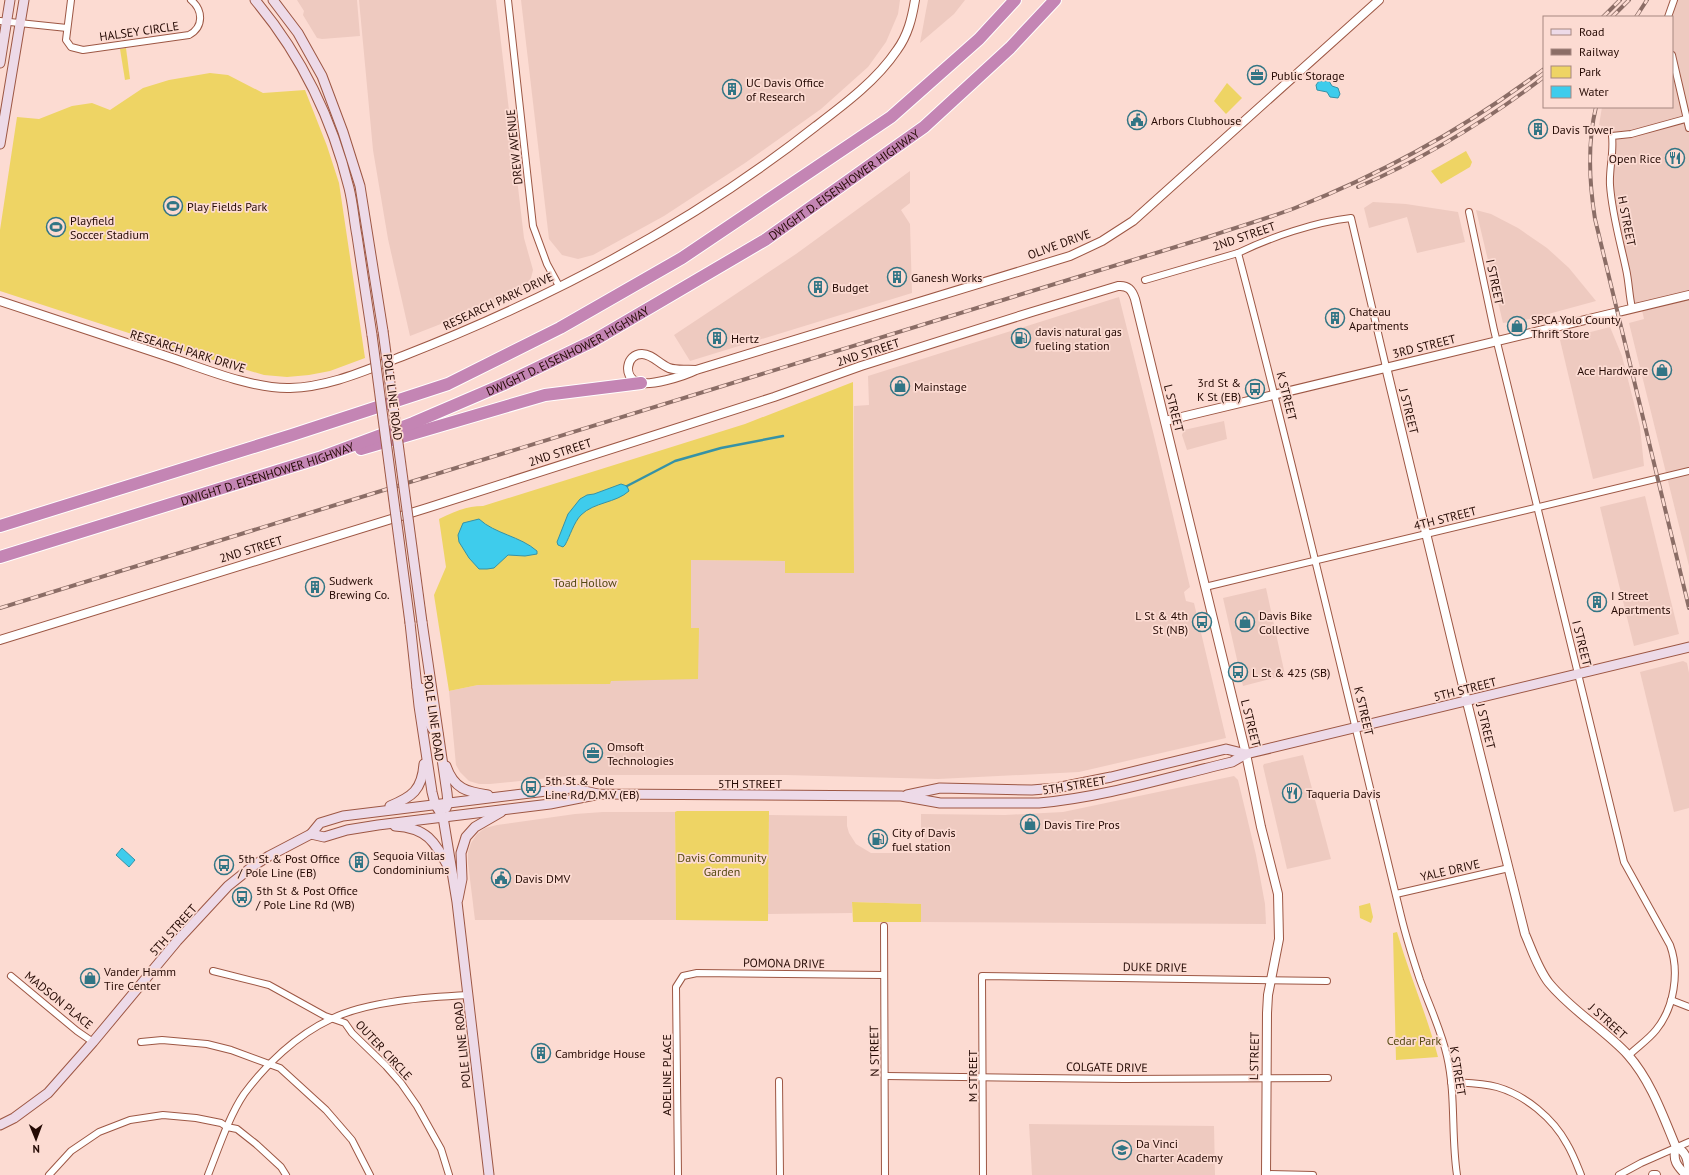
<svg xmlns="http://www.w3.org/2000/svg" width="1689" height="1175" viewBox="0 0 1689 1175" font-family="'PT Sans',sans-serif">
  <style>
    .built { fill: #eecac0 }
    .green { fill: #eed464 }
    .water { fill: #3eccec; stroke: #3692a6 }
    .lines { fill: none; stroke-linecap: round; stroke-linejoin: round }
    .stream { stroke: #3692a6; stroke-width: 2.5 }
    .minor-casing { stroke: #9d5744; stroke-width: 8 }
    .tertiary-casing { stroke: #9d5744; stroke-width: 10 }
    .secondary-casing { stroke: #9d5744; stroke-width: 11 }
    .motorway-casing { stroke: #fff; stroke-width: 14 }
    .minor { stroke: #fff; stroke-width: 6 }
    .tertiary { stroke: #fff; stroke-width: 8 }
    .secondary { stroke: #eddae8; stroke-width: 9 }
    .motorway { stroke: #c485b4; stroke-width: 12 }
    .rail-casing { stroke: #8b6d66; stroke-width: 4 }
    .rail { stroke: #fcdbd2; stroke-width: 2.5; stroke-dasharray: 8; stroke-linecap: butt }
    .secondary-bridge-casing { stroke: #9d5744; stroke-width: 11; stroke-linecap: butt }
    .secondary-bridge { stroke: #eddae8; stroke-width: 9 }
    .labels { text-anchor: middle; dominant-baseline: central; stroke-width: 3.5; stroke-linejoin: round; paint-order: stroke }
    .street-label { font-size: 12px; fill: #250a04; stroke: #fcdbd2 }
    .poi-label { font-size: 12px; fill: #250a04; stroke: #fcdbd2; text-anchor: start }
    .park-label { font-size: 12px; fill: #554911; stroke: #fcdbd2 }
  </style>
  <rect width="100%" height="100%" fill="#fcdbd2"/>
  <g class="built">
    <path d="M297,0H357L360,36L322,39L317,38L303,15L304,11Z"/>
    <path d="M359,0H496L524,238L533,270L531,278L520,293L410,336L388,239L373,150Z"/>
    <path d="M521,0H900L898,14L886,42L868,67L821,109L745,163L664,216L593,255L578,259L562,255L549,239Z"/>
    <path d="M928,0H965L954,14L920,43Z"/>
    <path d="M1675,0H1689V566L1629,323L1644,319L1641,306L1632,308L1610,183L1613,147L1608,128L1599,125L1602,107H1672V17H1670Z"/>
    <path d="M910,171V203L901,210L910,224L912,293L690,361L674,335L796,254Z"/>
    <path d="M1373,202L1406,204L1458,212L1465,242L1417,253L1407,217L1369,228L1364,208Z"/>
    <path d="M1476,210L1491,214L1518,228L1547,248L1569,268L1596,301L1530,319L1503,323Z"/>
    <path d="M1119,297L1154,436L1190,587L1184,592L1185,597L1186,601L1194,603L1226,738L1079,772L938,779L785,775H578L490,784H479L469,781L460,772L456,765L449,691L478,685L610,684V681L699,628H691V560L785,561V573H854V406L869,405L868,376Z"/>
    <path d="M1610,327L1622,356L1640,427L1644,466L1593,479L1560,340Z"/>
    <path d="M1224,421L1227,439L1187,450L1182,435L1184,430Z"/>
    <path d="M1645,496L1679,634L1634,646L1600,507Z"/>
    <path d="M1266,588L1285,675L1243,686L1223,598Z"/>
    <path d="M1683,661L1687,663L1689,673V808L1674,812L1640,672Z"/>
    <path d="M1303,755L1331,859L1287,869L1263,766L1264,764Z"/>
    <path d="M1234,776L1238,780L1256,855L1265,904L1266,924L921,922V904L852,902V913L768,914L769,815L847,816V826L849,833L856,844L871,853H921V814L1005,815L1063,812Z"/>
    <path d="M603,812H675L676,920H475L468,863V852L471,843L477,834L485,828L497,825L575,814Z"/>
    <path d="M1029,1124L1214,1126L1215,1175H1032Z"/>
  </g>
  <g class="green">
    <path d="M126,48L130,79L125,80L120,49Z"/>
    <path d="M210,73L228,75L263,93L305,90L327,146L339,183L365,358L330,371L309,375L287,377L264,375L193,354L0,291V230L17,117L39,119L72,106L92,103L110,110L143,88L169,80Z"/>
    <path d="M1227,83L1242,98L1226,114L1214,101Z"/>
    <path d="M1466,151L1472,162L1470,167L1441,184L1431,171Z"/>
    <path d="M853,382L854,573H785V561L691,560V628H699L698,679L611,681L610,684L478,685L449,691L434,595L446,567L439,519C453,512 467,506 483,506L745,424Z"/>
    <path d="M677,811H769L768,921L676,920L675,812Z"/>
    <path d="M852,902L921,904V922H853Z"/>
    <path d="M1370,903L1373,917L1371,923L1360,918L1359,906Z"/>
    <path d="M1397,932C1409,974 1427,1015 1438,1057L1396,1060L1393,933Z"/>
  </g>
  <g class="water">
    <path d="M1319,81H1329L1332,86L1338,88L1340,94L1338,98L1330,97L1327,92L1317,90L1316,85Z"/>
    <path d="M621,484L627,486L629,491C616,503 594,502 581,515C574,522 570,536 565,545L563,547L558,545L557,542L568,514L580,499L587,495L594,494Z"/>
    <path d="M479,519C495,534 520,536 537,551V554L525,556L508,555L494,568L487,569H479L469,558L459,542L458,535L463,523Z"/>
    <path d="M122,848L135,860L129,867L116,855Z"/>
  </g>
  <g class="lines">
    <path class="stream" d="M627,486L675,461L721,448L783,436"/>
    <g class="minor-casing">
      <g id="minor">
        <path d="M71,0L66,40L71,47L83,50L189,35C204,27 203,10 191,0"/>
        <path d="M508,0L533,226L547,264L559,286"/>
        <path d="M1668,17L1674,0"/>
        <path d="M0,21L67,28"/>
        <path d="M1672,55L1689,128"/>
        <path d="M1469,212L1494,330L1624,862L1670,945C1680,972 1674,1008 1656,1030C1648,1040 1637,1047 1628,1056"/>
        <path d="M1238,253C1296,473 1347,695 1401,916C1406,937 1413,959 1420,980C1429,1005 1441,1030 1447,1056C1456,1095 1451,1136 1457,1175"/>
        <path d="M1145,280L1238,253C1271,237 1315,222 1351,218L1386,367"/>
        <path d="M1632,308C1629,295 1629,282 1626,269C1620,241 1612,214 1610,185C1609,169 1614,153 1612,136L1631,134L1689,118"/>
        <path d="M1205,587L1689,471"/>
        <path d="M1396,894L1509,868"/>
        <path d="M884,926L885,1175"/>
        <path d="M213,971L269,985L325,1016L345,1023L352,1033L386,1066L401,1083L417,1106L441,1149L449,1175"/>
        <path d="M11,976L77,1031L93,1042"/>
        <path d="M1671,1000L1689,1007"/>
        <path d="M141,1042L162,1040L207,1044L231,1050L280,1068L326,1110L352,1140L370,1175"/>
        <path d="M886,1076L1124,1079L1328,1078"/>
        <path d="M779,1081L780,1175"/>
        <path d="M1451,1082C1466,1083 1482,1083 1497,1087C1525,1095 1553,1118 1567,1144C1573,1154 1577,1165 1581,1175"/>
        <path d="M1266,1174L1313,1175"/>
        <path d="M49,1175L71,1151L99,1132L130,1120L163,1115L196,1118L221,1123L227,1127L237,1129L256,1144L281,1167L286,1175"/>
        <path d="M208,1175C218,1150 229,1116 244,1094C266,1064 297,1035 331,1019C368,1001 427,997 469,995"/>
        <path d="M678,1175L676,987L683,976L697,973L884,975"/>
        <path d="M983,1175L982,976L1327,981"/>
        <path d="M1619,1175L1641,1163L1689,1142"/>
      </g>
    </g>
    <g class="tertiary-casing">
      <g id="tertiary">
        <path d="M0,301C57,320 115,339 172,358C207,370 254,389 290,388C330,387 366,370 403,356C549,299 692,224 816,126C845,104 877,80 897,50C908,35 912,18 915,0"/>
        <path d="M1386,367L1458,666L1525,934C1532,950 1538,969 1549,983C1572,1011 1604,1029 1628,1055C1651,1081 1663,1116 1676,1147C1672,1160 1677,1166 1686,1175"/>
        <path d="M696,370C687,369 677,371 669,368C659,364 652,354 642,354C626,354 623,377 637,382C649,387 684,376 696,370L1070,256L1102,241L1133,221L1379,0"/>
        <path d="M1165,421L1689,295"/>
        <path d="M0,640L427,508L774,397L861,366L1032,312L1118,286C1128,285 1132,290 1135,299L1246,754L1261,827L1278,894L1279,939L1268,995L1267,1013L1266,1175"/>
        <path d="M1676,1147C1688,1152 1688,1163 1689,1175"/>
        <path d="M1653,1175H1656"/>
      </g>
    </g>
    <g class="secondary-casing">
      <g id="secondary">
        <path d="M255,0C301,55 332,118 349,188C353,204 354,220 357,236C362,269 367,302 372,335"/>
        <path d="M273,0L298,33L322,76L343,132L360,186L383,331"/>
        <path d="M0,63L10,0"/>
        <path d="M0,144L24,0"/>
        <path d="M422,622L447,793L448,803L446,808"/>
        <path d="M410,623L419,706L432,792L435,804L443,817L457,902L489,1175"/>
        <path d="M417,687L424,689C428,703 424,725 438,734"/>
        <path d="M446,766C454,789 467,792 488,795"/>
        <path d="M907,795L940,788L1032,790L1056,788L1111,777L1226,749L1246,754"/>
        <path d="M390,806C412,797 422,790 424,764"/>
        <path d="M395,826C427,828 434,841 449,868"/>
        <path d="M311,834L324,837L347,830L378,825L550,804L595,795"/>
        <path d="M458,899L462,879L461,853L466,837L475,827L501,812"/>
        <path d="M0,1125L14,1118L48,1093L93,1042L177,941L228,886L253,866L269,856L311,834L320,823L343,816L571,788L598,794L901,796L940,803H1039C1105,797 1168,777 1232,762L1246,754L1689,647"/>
      </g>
    </g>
    <g class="motorway-casing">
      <g id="motorway">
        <path d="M361,449L545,395L641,383"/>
        <path d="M0,526L292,435L448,384L560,328L682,258L891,117L979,39L1015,0"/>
        <path id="s1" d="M0,557L319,458L413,423L504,384L593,341L765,240L924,127L1010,48L1055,0"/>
      </g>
    </g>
    <use href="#minor" class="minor"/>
    <use href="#tertiary" class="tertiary"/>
    <use href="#secondary" class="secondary"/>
    <use href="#motorway" class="motorway"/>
    <g class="rail-casing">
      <g id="rail">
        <path d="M1603,17L1620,0"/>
        <path d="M1612,17L1629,0"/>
        <path d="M1636,17L1647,0"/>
        <path d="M1596,107C1587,144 1589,181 1595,219L1689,608"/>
        <path d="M1358,187C1425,158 1486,121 1544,77"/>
        <path d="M0,608L1208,237C1237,227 1266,219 1295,208C1384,173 1467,127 1544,69"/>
      </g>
    </g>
    <use href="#rail" class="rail"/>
    <g class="secondary-bridge-casing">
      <g id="secondary-bridge">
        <path d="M383,331L422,622"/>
        <path d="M372,335L410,623"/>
      </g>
    </g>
    <use href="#secondary-bridge" class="secondary-bridge"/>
  </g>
  <defs>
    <g id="office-ring" transform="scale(1)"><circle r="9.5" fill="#fcdbd2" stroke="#317585" stroke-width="1.5"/><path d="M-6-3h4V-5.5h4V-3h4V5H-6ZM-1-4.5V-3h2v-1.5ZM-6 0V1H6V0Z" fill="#317585"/></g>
    <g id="building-ring" transform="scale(1)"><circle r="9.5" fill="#fcdbd2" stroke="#317585" stroke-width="1.5"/><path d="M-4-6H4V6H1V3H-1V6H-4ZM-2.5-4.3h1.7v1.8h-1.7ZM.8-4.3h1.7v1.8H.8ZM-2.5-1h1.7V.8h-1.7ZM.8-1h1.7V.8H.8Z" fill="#317585"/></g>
    <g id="civic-ring" transform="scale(1)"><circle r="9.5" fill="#fcdbd2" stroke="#317585" stroke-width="1.5"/><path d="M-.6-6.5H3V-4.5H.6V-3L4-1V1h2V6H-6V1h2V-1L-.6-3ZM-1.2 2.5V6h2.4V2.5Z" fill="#317585"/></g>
    <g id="restaurant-ring" transform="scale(1)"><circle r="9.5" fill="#fcdbd2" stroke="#317585" stroke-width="1.5"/><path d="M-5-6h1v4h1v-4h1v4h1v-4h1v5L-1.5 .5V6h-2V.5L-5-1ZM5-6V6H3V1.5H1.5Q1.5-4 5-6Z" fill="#317585"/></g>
    <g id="stadium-ring" transform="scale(1)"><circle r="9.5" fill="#fcdbd2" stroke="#317585" stroke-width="1.5"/><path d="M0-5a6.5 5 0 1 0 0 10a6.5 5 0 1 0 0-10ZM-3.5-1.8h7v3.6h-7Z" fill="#317585"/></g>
    <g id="shop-ring" transform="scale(1)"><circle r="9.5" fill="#fcdbd2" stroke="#317585" stroke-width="1.5"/><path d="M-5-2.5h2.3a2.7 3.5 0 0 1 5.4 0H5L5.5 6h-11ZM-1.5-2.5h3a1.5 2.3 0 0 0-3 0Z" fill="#317585"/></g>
    <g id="fuel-ring" transform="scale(1)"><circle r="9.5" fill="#fcdbd2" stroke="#317585" stroke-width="1.5"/><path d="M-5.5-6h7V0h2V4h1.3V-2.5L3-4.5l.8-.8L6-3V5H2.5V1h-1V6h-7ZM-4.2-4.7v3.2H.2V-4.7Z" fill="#317585"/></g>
    <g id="bus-ring" transform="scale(1)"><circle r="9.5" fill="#fcdbd2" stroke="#317585" stroke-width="1.5"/><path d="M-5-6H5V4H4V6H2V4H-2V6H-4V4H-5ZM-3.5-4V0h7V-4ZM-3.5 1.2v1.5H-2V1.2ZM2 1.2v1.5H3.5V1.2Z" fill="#317585"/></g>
    <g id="school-ring" transform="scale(1)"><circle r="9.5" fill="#fcdbd2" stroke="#317585" stroke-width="1.5"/><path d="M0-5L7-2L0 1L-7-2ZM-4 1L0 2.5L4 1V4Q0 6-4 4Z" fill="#317585"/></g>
  </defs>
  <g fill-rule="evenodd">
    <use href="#office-ring" x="1257" y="75"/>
    <use href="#building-ring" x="732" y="89"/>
    <use href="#civic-ring" x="1137" y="120"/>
    <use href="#building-ring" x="1538" y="129"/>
    <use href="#restaurant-ring" x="1675" y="158"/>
    <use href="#stadium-ring" x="173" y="206"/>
    <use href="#stadium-ring" x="56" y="227"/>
    <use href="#building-ring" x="897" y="277"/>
    <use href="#building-ring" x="818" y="287"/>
    <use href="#building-ring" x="1335" y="318"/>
    <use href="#shop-ring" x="1517" y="326"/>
    <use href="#building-ring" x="717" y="338"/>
    <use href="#fuel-ring" x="1021" y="338"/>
    <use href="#shop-ring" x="1662" y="370"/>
    <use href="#shop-ring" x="900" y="386"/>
    <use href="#bus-ring" x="1255" y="389"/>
    <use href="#building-ring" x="315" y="587"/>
    <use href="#building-ring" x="1597" y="602"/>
    <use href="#bus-ring" x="1202" y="622"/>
    <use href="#shop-ring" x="1245" y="622"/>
    <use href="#bus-ring" x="1238" y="672"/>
    <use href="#office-ring" x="593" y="753"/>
    <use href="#bus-ring" x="531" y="787"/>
    <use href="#restaurant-ring" x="1292" y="793"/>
    <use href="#shop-ring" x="1030" y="824"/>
    <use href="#fuel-ring" x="878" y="839"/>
    <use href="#building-ring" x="359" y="862"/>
    <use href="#bus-ring" x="224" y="865"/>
    <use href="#civic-ring" x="501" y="878"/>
    <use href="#bus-ring" x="242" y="897"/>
    <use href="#shop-ring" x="90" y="978"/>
    <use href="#building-ring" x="541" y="1053"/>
    <use href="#school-ring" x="1122" y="1150"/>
  </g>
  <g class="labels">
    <g class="street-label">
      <text transform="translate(139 31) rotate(-8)">HALSEY CIRCLE</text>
      <text transform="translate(514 147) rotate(-96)">DREW AVENUE</text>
      <text stroke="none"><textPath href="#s1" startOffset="928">DWIGHT D. EISENHOWER HIGHWAY</textPath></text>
      <text transform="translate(1627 221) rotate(79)">H STREET</text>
      <text transform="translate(1244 236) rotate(-19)">2ND STREET</text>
      <text transform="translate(1059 244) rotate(-20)">OLIVE DRIVE</text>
      <text transform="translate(1495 282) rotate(78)">I STREET</text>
      <text transform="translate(498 301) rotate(-25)">RESEARCH PARK DRIVE</text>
      <text transform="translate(1424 346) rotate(-14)">3RD STREET</text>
      <text stroke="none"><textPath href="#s1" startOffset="605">DWIGHT D. EISENHOWER HIGHWAY</textPath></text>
      <text transform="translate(188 351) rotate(17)">RESEARCH PARK DRIVE</text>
      <text transform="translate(868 352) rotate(-18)">2ND STREET</text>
      <text transform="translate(1287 396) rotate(76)">K STREET</text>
      <text transform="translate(393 397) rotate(83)">POLE LINE ROAD</text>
      <text transform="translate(1174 408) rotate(76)">L STREET</text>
      <text transform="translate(1409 411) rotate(76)">J STREET</text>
      <text transform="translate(560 452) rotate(-18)">2ND STREET</text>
      <text stroke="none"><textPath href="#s1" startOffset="280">DWIGHT D. EISENHOWER HIGHWAY</textPath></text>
      <text transform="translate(1445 518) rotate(-14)">4TH STREET</text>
      <text transform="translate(251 549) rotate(-17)">2ND STREET</text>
      <text transform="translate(1582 643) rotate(76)">I STREET</text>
      <text transform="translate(1465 689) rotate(-14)">5TH STREET</text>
      <text transform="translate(1364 711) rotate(77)">K STREET</text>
      <text transform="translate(434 718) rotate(82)">POLE LINE ROAD</text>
      <text transform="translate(1251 723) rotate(76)">L STREET</text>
      <text transform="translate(1486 726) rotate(76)">J STREET</text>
      <text x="750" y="783">5TH STREET</text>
      <text transform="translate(1074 785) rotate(-9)">5TH STREET</text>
      <text transform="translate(1450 870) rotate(-13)">YALE DRIVE</text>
      <text transform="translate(173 930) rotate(-48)">5TH STREET</text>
      <text transform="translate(784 963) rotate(1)">POMONA DRIVE</text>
      <text transform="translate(1155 967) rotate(1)">DUKE DRIVE</text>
      <text transform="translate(59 1000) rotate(39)">MADSON PLACE</text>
      <text transform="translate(1608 1021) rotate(42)">J STREET</text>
      <text transform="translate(462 1045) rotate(-96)">POLE LINE ROAD</text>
      <text transform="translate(384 1050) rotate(47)">OUTER CIRCLE</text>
      <text transform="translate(874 1051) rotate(-91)">N STREET</text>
      <text transform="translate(1254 1056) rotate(-89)">L STREET</text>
      <text transform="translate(1107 1067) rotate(1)">COLGATE DRIVE</text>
      <text transform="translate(1458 1071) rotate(81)">K STREET</text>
      <text transform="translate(666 1075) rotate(-90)">ADELINE PLACE</text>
      <text transform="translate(972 1076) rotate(-90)">M STREET</text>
    </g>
    <g class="poi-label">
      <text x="1271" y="75">Public Storage</text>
      <text x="746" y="82">UC Davis Office<tspan x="746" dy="14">of Research</tspan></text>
      <text x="1151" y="120">Arbors Clubhouse</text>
      <text x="1552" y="129">Davis Tower</text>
      <text x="1661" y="158" text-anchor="end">Open Rice</text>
      <text x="187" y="206">Play Fields Park</text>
      <text x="70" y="220">Playfield<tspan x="70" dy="14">Soccer Stadium</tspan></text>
      <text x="911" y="277">Ganesh Works</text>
      <text x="832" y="287">Budget</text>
      <text x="1349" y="311">Chateau<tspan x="1349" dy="14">Apartments</tspan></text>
      <text x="1531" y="319">SPCA Yolo County<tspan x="1531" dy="14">Thrift Store</tspan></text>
      <text x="1035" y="331">davis natural gas<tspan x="1035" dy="14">fueling station</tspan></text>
      <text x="731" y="338">Hertz</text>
      <text x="1648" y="370" text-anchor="end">Ace Hardware</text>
      <text x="1241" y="382" text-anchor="end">3rd St &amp;<tspan x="1241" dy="14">K St (EB)</tspan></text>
      <text x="914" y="386">Mainstage</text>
      <text x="329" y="580">Sudwerk<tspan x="329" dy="14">Brewing Co.</tspan></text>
      <text x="1611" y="595">I Street<tspan x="1611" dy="14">Apartments</tspan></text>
      <text x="1188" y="615" text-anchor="end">L St &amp; 4th<tspan x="1188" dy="14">St (NB)</tspan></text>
      <text x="1259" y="615">Davis Bike<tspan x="1259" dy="14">Collective</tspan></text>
      <text x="1252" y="672">L St &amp; 425 (SB)</text>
      <text x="607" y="746">Omsoft<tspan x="607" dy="14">Technologies</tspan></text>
      <text x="545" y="780">5th St &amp; Pole<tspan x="545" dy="14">Line Rd/D.M.V (EB)</tspan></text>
      <text x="1306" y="793">Taqueria Davis</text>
      <text x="1044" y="824">Davis Tire Pros</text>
      <text x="892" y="832">City of Davis<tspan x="892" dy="14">fuel station</tspan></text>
      <text x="373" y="855">Sequoia Villas<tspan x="373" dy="14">Condominiums</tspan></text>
      <text x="238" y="858">5th St &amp; Post Office<tspan x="238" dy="14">/ Pole Line (EB)</tspan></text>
      <text x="515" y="878">Davis DMV</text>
      <text x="256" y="890">5th St &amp; Post Office<tspan x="256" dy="14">/ Pole Line Rd (WB)</tspan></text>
      <text x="104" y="971">Vander Hamm<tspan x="104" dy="14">Tire Center</tspan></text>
      <text x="555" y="1053">Cambridge House</text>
      <text x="1136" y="1143">Da Vinci<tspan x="1136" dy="14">Charter Academy</tspan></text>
    </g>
    <g class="park-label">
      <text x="585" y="582">Toad Hollow</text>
      <text x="722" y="857">Davis Community<tspan x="722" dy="14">Garden</tspan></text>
      <text x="1414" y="1040">Cedar Park</text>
    </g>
  </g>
  <rect x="1543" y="16" width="130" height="92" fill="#fcdbd2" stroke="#a68780"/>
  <rect x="1551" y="29" width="20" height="6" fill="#eddae8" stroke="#a68780"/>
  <text x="1579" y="36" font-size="12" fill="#250a04">Road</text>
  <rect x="1551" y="49" width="20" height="6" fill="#8b6d66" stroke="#a68780"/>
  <text x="1579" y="56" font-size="12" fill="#250a04">Railway</text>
  <rect x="1551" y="66" width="20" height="12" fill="#eed464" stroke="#a68780"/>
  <text x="1579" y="76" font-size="12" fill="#250a04">Park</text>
  <rect x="1551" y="86" width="20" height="12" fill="#3eccec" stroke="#a68780"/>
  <text x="1579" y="96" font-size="12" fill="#250a04">Water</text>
  <g transform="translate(36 1139) rotate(179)" stroke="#fcdbd2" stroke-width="3" paint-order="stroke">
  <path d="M0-3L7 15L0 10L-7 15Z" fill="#250a04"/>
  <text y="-6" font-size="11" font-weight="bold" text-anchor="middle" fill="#250a04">N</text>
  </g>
</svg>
